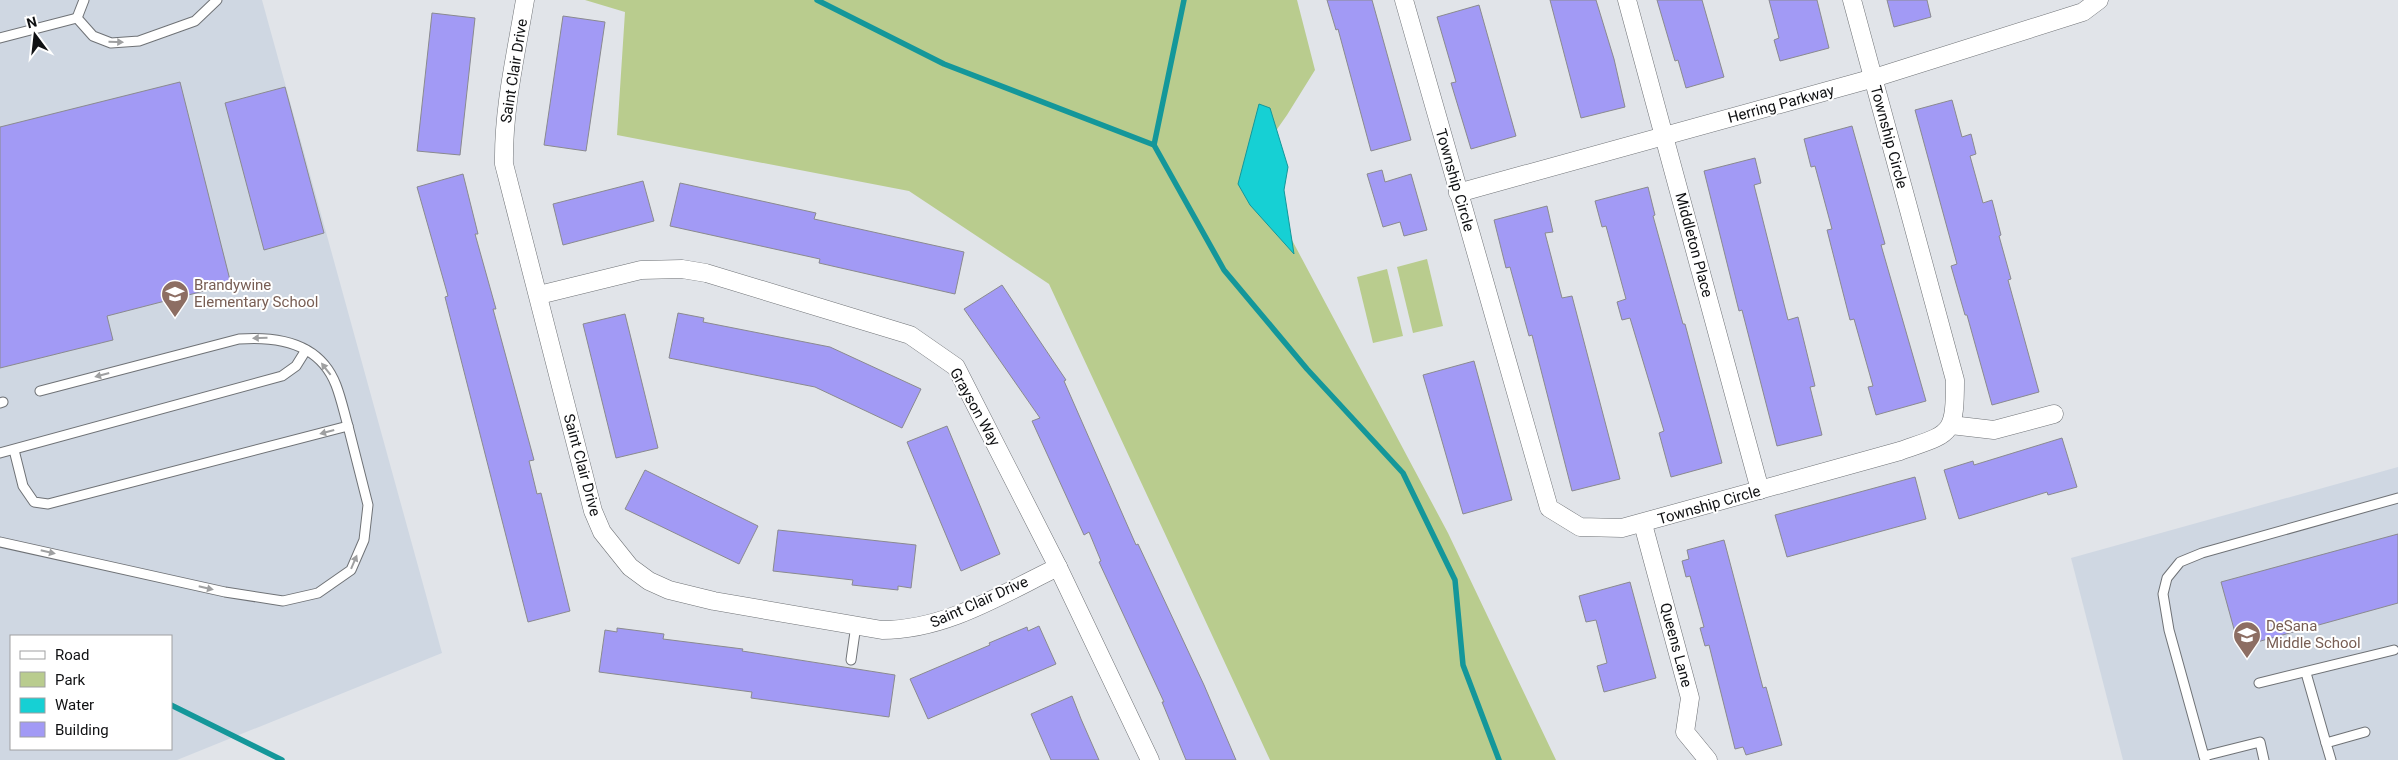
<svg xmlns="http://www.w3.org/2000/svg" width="2398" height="760" viewBox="0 0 2398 760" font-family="Roboto,sans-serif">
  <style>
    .built { fill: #cfd7e2; fill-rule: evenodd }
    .green { fill: #b9cc8e }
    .water { fill: #16d0d4; stroke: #14979a }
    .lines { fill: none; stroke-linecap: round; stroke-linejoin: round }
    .stream { stroke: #14979a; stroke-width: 5.5 }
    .building { fill: #a29af5; stroke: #8a8a8f }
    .service-casing { stroke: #6f7276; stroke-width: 11 }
    .minor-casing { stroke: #6f7276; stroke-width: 19 }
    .service { stroke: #fff; stroke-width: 9 }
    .minor { stroke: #fff; stroke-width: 18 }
    .oneway { fill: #9fa0a1 }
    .labels { text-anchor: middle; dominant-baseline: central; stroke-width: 4; stroke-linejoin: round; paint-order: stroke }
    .street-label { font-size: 15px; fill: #101113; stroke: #fff }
    .education-label { font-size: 15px; fill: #785e54; stroke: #fff; text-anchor: start }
  </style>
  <rect width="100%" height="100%" fill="#e1e4e9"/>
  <g class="built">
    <path d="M0,0H262L442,653L177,760H0ZM11,636H171V749H11Z"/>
    <path d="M2398,467V760H2123L2071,558Z"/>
  </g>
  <g class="green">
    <path d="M585,0H1297L1315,70L1287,115L1252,165L1448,533L1556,760H1270L1049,284L909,191L617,135L625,12Z"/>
    <path d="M1427,259L1443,326L1413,333L1397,267Z"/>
    <path d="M1387,269L1403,336L1373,343L1357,277Z"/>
  </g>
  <path class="water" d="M1259,104L1270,108L1288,167L1284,190L1294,254L1250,205L1238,184Z"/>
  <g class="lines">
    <g class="stream">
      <path d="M817,0L944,64L1154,145L1224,270L1307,369L1403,473L1455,580L1463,665L1499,760"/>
      <path d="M1154,145L1184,0"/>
      <path d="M171,705L282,760"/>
    </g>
  </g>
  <g class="building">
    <path d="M1327,0H1372L1411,140L1371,151L1338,29L1336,30Z"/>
    <path d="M1550,0H1596L1614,59L1625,107L1581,118Z"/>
    <path d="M1657,0H1702L1724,77L1686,88L1678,60L1675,61Z"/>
    <path d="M1769,0H1817L1829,48L1780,61L1774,40L1779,38Z"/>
    <path d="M1887,0H1927L1931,17L1894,27Z"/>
    <path d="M1479,5L1516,136L1471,149L1451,83L1456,82L1437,17Z"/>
    <path d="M432,13L475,18L460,155L417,151Z"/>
    <path d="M563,16L605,22L586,151L544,145Z"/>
    <path d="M180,82L231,284L107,316L113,340L0,368V127Z"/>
    <path d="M285,87L324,233L264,250L225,103Z"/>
    <path d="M1952,100L1962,137L1971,134L1976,154L1970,156L1983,203L1992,200L2001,235L1999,236L2011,279L2008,280L2039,392L1992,405L1967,315H1965L1951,266L1957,264L1915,110Z"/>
    <path d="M1852,126L1885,244L1881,245L1926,401L1876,415L1868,387L1873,386L1854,319L1850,320L1827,230L1832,229L1815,166L1811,167L1804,139Z"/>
    <path d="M1755,158L1761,183L1754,185L1788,320L1798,317L1815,386L1810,387L1822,435L1777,446L1742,310L1739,311L1704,171Z"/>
    <path d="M1382,170L1385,182L1411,174L1427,230L1404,236L1400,222L1383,227L1367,174Z"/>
    <path d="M463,174L478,234H475L496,309H493L534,460L529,461L537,494L541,493L570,611L528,622L445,297L448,296L417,187Z"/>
    <path d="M643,181L654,221L563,245L553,204Z"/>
    <path d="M680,183L816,213L814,219L964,252L955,294L819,263L820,259L670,226Z"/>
    <path d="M1648,187L1655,215L1653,216L1683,324H1685L1722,463L1671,477L1659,433L1664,431L1630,318L1622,320L1617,302L1626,299L1606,226L1602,227L1595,201Z"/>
    <path d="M1547,206L1553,232L1545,233L1562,298L1572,296L1620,479L1572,491L1532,335L1529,336L1510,267L1506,268L1494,220Z"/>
    <path d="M1002,285L1066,380L1064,381L1136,545L1138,544L1204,685L1236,760H1186L1162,702H1164L1099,562L1101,561L1089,532L1084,535L1032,421L1040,418L964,309Z"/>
    <path d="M678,313L704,318L703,322L830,347L921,389L902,428L815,387L669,358Z"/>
    <path d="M625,314L658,448L616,458L583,324Z"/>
    <path d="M1474,361L1512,500L1463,514L1423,375Z"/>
    <path d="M947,426L1000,554L961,571L907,442Z"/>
    <path d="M2062,438L2077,487L2048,495L2047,492L1959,519L1944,470L1973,461L1974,465Z"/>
    <path d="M645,470L758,526L739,564L625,509Z"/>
    <path d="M1915,477L1926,519L1787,557L1775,515Z"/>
    <path d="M778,530L916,545L911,588L898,586V590L852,585L853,580L773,571Z"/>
    <path d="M2398,534V603L2239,647L2221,582Z"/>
    <path d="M1724,540L1763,688L1766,687L1782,745L1746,755L1743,747L1735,749L1709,645L1705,646L1700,628L1704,627L1690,576L1686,577L1682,561L1689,559L1687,550Z"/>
    <path d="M1630,582L1656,678L1604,692L1597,666L1607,663L1596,620L1586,622L1579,596Z"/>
    <path d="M1039,626L1056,664L928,719L910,679L990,645L989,643L1027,627L1028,631Z"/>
    <path d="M617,628L664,634L663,639L743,649L742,651L895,675L889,717L751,698L752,692L599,672L605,630L617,632Z"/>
    <path d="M1072,696L1081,719L1099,760H1051L1031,714Z"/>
  </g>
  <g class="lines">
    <g class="service-casing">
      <g id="service">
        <path d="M77,18L93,36L111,43L139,41L195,21L217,0"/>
        <path d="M77,18L84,0"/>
        <path d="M0,38L77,18"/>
        <path d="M40,391L239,339C278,336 320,343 336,385C341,398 344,412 348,426"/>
        <path d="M0,403L3,402"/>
        <path d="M0,453L282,376L296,366L306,350"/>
        <path d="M0,542L225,592L283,601L318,593L351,570L364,540L368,505L348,426L48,504L34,502L23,486L14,450"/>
        <path d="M851,660L856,625"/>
        <path d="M2306,673L2326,743"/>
        <path d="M2259,683L2394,650"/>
        <path d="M2204,756L2260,742L2264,760"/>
        <path d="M2205,760L2169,630L2163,594L2167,578L2180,562L2202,553L2398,498"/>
        <path d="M2331,760L2326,743L2365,732"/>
      </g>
    </g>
    <g class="minor-casing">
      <g id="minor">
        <path d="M525,0C516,54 503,109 504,164L593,511L602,532L630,567L649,581L669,590L714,601L882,630C946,630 1002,594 1058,567"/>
        <path d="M1404,0L1549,508L1580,527L1622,528L1900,451C1951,433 1955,437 1955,380L1852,0"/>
        <path d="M1627,0L1760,490"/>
        <path d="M1458,193L1874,78L2083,12L2099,0"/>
        <path d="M539,295L641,270L682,269L706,273L910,335L956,367L1058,567L1150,760"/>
        <path d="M1951,425L1994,430L2054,414"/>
        <path d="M1643,524L1690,698L1685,732L1708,760"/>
      </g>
    </g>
    <use href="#service" class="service"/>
    <use href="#minor" class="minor"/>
  </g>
  <defs><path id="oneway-solid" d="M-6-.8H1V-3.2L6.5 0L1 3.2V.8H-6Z" transform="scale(1.25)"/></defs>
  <g class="oneway">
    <use href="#oneway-solid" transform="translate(116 42) rotate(1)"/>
    <use href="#oneway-solid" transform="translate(260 338) rotate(179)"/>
    <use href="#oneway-solid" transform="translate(326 369) rotate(-128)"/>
    <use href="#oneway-solid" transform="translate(102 375) rotate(165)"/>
    <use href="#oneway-solid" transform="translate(327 432) rotate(165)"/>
    <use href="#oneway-solid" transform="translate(48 552) rotate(13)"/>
    <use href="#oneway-solid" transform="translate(354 562) rotate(-67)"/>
    <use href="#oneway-solid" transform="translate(206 588) rotate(13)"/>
  </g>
  <defs>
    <g id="school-pin" transform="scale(1.4375)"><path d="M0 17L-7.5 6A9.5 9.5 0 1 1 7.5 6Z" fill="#8d6e63" stroke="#fff"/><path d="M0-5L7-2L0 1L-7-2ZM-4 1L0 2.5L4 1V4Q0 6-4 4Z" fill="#fff"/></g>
  </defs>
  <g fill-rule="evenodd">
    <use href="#school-pin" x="175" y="294"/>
    <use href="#school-pin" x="2247" y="635"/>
  </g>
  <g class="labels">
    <g class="street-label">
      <text transform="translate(514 71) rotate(-81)">Saint Clair Drive</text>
      <text transform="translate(1781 104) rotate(-15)">Herring Parkway</text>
      <text transform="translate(1889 137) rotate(75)">Township Circle</text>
      <text transform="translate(1455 180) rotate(74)">Township Circle</text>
      <text transform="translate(1694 245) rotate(75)">Middleton Place</text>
      <text transform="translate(975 407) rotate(61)">Grayson Way</text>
      <text transform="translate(582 465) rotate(75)">Saint Clair Drive</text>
      <text transform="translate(1709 505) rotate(-16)">Township Circle</text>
      <text transform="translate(979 602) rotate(-24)">Saint Clair Drive</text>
      <text transform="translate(1676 645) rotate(75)">Queens Lane</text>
    </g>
    <g class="education-label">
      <text x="194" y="285">Brandywine<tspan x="194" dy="17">Elementary School</tspan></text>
      <text x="2266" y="626">DeSana<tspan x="2266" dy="17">Middle School</tspan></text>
    </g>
  </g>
  <rect x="10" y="635" width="162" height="115" fill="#ffffff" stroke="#9fa0a1"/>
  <rect x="20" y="651" width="25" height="8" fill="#ffffff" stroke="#9fa0a1"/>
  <text x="55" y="660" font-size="15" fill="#101113">Road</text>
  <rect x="20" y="672" width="25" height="15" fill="#b9cc8e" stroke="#9fa0a1"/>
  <text x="55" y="685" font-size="15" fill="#101113">Park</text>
  <rect x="20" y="698" width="25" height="15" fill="#16d0d4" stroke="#9fa0a1"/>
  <text x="55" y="710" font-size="15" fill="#101113">Water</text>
  <rect x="20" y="722" width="25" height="15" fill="#a29af5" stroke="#9fa0a1"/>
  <text x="55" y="735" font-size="15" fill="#101113">Building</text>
  <g transform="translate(35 35) rotate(345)" stroke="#ffffff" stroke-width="4" paint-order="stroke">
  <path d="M0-4L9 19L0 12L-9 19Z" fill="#101113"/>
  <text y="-8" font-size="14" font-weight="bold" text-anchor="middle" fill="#101113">N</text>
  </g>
</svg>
